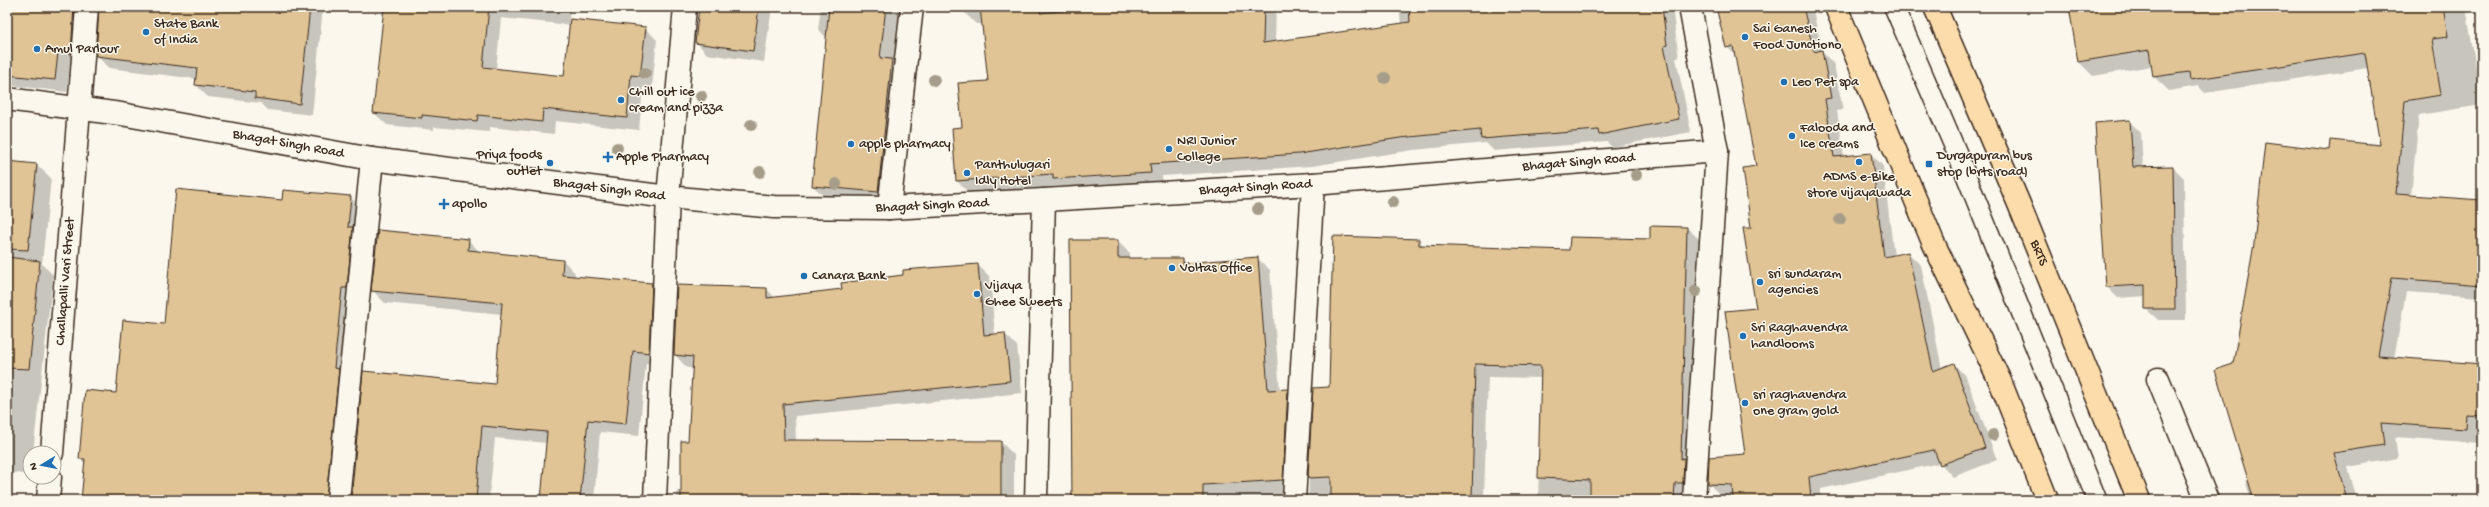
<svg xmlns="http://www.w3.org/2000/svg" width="2489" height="507" viewBox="0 0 2489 507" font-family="'Gochi Hand',sans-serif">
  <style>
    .shadow { fill: #0003; fill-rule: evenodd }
    .building { fill: #e0c495; stroke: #3b2a1e }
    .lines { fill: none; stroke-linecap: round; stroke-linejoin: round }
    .lane-casing { stroke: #3b2a1e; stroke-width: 22 }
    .street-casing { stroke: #3b2a1e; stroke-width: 25 }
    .secondary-casing { stroke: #3b2a1e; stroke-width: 25 }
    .primary-casing { stroke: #3b2a1e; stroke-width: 25 }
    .lane { stroke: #fbf7ec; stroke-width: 19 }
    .street { stroke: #fbf7ec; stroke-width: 22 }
    .secondary { stroke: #fbf7ec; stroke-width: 22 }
    .primary { stroke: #fddcac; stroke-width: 22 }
    .tree { fill: #a59d89 }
    .poi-dot { fill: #1f6fb2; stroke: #fbf7ec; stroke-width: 1.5 }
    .labels { text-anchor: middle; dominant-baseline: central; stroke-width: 3; stroke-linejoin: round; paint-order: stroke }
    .poi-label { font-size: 14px; fill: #3b2a1e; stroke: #fbf7ec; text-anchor: start }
    .street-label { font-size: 14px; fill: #3b2a1e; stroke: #fbf7ec }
  </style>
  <rect width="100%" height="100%" fill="#fbf7ec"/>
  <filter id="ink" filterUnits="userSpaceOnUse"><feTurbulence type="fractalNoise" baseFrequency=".025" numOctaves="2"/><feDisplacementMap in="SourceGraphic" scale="8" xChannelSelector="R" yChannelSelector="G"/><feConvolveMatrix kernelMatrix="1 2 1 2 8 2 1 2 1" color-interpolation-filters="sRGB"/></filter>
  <g filter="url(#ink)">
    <g class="shadow">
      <path d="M7,7H99L88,12L83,65L70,63L67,92L7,85Z"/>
      <path d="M100,7H323L312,115L268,110L261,103L208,97L196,85L197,79L109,68L97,56Z"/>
      <path d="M385,7H570L569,20L645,28L657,40L652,88L643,87L639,130L555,121L554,134L490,127L489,132L434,127V130L387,125L374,113ZM501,18L570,25L565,77L496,70Z"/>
      <path d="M700,7H772L764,62L707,54L696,42Z"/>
      <path d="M821,7H901L894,62L905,73L891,205L827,199L813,186L827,38L818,29Z"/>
      <path d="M963,7H1276L1275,42L1401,24L1399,7H1672L1679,58H1676L1691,132L1612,147L1607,142L1494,151L1486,143L1413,150L1312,166L1162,176L1163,185L1066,191L1062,186L970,194L957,181L953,129L963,128L990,82L983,24H976L963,11Z"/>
      <path d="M1717,7H1812L1823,53L1834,64L1843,110L1837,111L1844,157L1871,154L1883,166L1894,256L1908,253L1921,265L1942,369L1954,364L1966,377L1997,460L1953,477L1940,463L1821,489V500H1734V497L1721,496L1709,484L1747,455L1757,308L1752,229L1757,167L1736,56L1727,47Z"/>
      <path d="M2070,7H2466L2482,105L2419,115L2411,196L2482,208V297L2406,292L2394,359L2481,365L2482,355L2480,443L2395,437L2398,458L2348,467L2357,500H2251L2245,480L2249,479L2234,365L2330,151L2381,147L2368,68L2205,93L2198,86L2169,91L2154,77L2152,66L2093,76L2079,62Z"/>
      <path d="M2129,121L2141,133L2143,167H2173L2184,178L2186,320H2158L2146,309V296L2118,298L2107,287L2096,124Z"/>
      <path d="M7,162L37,165L51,178L42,264L53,275L33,453H30V475L7,472Z"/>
      <path d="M350,197L363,210L331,500H82L85,464L80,458L117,394L164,325L283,201Z"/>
      <path d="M1687,228L1700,240L1693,469L1687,500H1308L1314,389L1330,388L1418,240L1424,246L1570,251L1651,240ZM1488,377L1542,378L1538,498L1484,497Z"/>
      <path d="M468,240L480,252L563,260L575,273V277L651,284L664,296L661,365L646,363L639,436L600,432L594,500H542L547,443L495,438L489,500H377L495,385L502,314L385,303L372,290Z"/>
      <path d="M1117,241L1130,253V259H1182L1187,264L1257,258L1270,270L1280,391L1288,390L1300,403L1295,500H1072Z"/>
      <path d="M978,265L990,277L995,335L1005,334L1017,346L1022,393L795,416L796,442H1001L1014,455V500H677V491H682L689,442L693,368H687L675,355L767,289L775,298L843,290Z"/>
    </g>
    <g class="building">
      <path d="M7,7H74L71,53L58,52L55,80L7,75Z"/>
      <path d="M99,7H310L300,104L255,98V92L195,85L197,68L96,56Z"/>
      <path d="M384,7H489L483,67L564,76L570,19L646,27L640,76L631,75L627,118L543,109L542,122L478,115L477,121L422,115V118L373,113Z"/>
      <path d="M699,7H759L753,51L695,43Z"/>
      <path d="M829,7H886L880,58L892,59L878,192L812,186Z"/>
      <path d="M980,7H1040V13L1100,7H1264L1263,43L1410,22L1409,7H1662L1667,45L1664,46L1679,119L1599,135L1598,130L1481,139L1480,130L1400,138L1299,154L1150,164L1151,173L1053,179V174L956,181L952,128L962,127L958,83L988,81Z"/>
      <path d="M1716,7H1803L1814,52L1822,50L1831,98L1825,99L1834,157L1871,153L1884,257L1908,252L1933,371L1954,363L1985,448L1940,465L1934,450L1809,477L1811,500H1733L1732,485L1708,484L1709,457L1745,454L1725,311L1756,308L1743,228H1751L1743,168L1756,166L1733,46L1726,48Z"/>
      <path d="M2069,7H2443L2448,37L2432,39L2441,95L2405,101L2396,194L2482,200V285L2392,278L2378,356L2482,364V416L2467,415L2466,429L2381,423L2384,445L2334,453L2347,500H2254L2215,370L2233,364L2254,244L2265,142L2329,150L2330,140L2380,145L2365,53L2190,80L2189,72L2153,77L2149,50L2078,62Z"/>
      <path d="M2130,120L2133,167L2173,166L2175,309H2145V285L2106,287L2095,123Z"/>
      <path d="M7,161L37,164L28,250L7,249Z"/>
      <path d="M176,189L282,200L283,190L351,196L348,227H353L347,288H342L334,368L339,369L326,500H81L85,459H79L85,390L116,393L123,320L164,324Z"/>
      <path d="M1650,226L1687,227L1681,459L1684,458L1683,483H1675L1674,500H1590V480L1538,478L1541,366L1475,364L1472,500H1331V477L1308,478L1313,388L1329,387L1333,236L1419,239V245L1569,250L1570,237L1650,239Z"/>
      <path d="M378,230L469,239L468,250L563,260L562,275L652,283L649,353L633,351L626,424L588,420L580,500H541L547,432L482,426L476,500H351L363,371L495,384L502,303L371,291Z"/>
      <path d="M1070,240H1118V258H1183V263L1258,257L1268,390L1288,389L1283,480L1203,485V500H1072Z"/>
      <path d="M7,257L40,261L29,369L7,368Z"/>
      <path d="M978,264L984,335L1005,333L1010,381L783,404L784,440L1001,441V497L778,496V500H681V441H688L693,357L674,355L677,285L767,288V298L842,289L841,283L903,275V270Z"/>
    </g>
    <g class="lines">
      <g class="lane-casing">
        <path id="lane" d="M1894,7L1957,153L2097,500"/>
      </g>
      <g class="street-casing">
        <g id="street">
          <path d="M2158,379L2207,500"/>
          <path id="s1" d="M52,453L87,7"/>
          <path d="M48,500L50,477"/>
          <path d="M338,500L372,159"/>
          <path d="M655,500L668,197L685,7"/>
          <path d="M1036,500L1044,200"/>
          <path d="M1294,500L1313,184"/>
        </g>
      </g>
      <g class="secondary-casing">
        <g id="secondary">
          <path id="s2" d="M7,99L121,114L372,159L668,197L774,207L889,208L1044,200L1313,184L1717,151L1690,7"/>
          <path d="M889,208L912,7"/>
          <path d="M1694,500L1717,151"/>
        </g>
      </g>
      <g class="primary-casing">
        <g id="primary">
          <path d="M1836,7L1933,242L2000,381L2047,500"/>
          <path id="s3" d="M1935,7L2019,204L2139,500"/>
        </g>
      </g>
      <use href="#lane" class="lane"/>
      <use href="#street" class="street"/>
      <use href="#secondary" class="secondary"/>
      <use href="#primary" class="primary"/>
    </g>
    <g class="tree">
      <circle cx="645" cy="73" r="6"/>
      <circle cx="1385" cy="78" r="6"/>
      <circle cx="934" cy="80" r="6"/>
      <circle cx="701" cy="96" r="6"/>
      <circle cx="751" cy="125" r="6"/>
      <circle cx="617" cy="148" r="6"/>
      <circle cx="760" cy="172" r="6"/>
      <circle cx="1636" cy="175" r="6"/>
      <circle cx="836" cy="184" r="6"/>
      <circle cx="1393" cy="202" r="6"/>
      <circle cx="1258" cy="209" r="6"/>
      <circle cx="1840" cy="219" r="6"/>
      <circle cx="1696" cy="291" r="6"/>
      <circle cx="1993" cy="435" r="6"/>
    </g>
  </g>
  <g class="poi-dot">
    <circle cx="146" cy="32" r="4"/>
    <circle cx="1745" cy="37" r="4"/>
    <circle cx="37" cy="49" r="4"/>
    <circle cx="1784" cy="82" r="4"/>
    <circle cx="621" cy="100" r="4"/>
    <circle cx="1792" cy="136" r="4"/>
    <circle cx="851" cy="144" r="4"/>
    <circle cx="1169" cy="149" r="4"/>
    <path d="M606 151h4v4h4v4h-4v4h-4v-4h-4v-4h4z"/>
    <circle cx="1859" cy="162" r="4"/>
    <circle cx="550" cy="163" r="4"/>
    <rect x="1925" y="160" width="8" height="8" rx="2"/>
    <circle cx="967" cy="173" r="4"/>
    <path d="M442 198h4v4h4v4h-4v4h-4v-4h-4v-4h4z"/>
    <circle cx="1172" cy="268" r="4"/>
    <circle cx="804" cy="276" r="4"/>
    <circle cx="1760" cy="282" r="4"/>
    <circle cx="977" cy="294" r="4"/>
    <circle cx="1743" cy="336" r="4"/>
    <circle cx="1745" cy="403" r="4"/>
  </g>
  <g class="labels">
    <g class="poi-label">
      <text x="154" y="24">State Bank<tspan x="154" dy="16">of India</tspan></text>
      <text x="1753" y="29">Sai Ganesh<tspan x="1753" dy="16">Food Junctiono</tspan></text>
      <text x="45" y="49">Amul Parlour</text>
      <text x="1792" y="82">Leo Pet spa</text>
      <text x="629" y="92">Chill out ice<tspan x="629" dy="16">cream and pizza</tspan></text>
      <text x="1800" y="128">Falooda and<tspan x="1800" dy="16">Ice creams</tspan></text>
      <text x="1177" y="141">NRI Junior<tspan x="1177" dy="16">College</tspan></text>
      <text x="859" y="144">apple pharmacy</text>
      <text x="542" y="155" text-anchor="end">Priya foods<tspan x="542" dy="16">outlet</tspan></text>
      <text x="1937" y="156">Durgapuram bus<tspan x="1937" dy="16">stop (brts road)</tspan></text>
      <text x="616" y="157">Apple Pharmacy</text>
      <text x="975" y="165">Panthulugari<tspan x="975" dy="16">Idly Hotel</tspan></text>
      <text x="1859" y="177" text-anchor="middle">ADMS e-Bike<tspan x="1859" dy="16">store vijayawada</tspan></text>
      <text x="452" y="204">apollo</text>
      <text x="1180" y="268">Voltas Office</text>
      <text x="1768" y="274">sri sundaram<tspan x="1768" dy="16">agencies</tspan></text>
      <text x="812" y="276">Canara Bank</text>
      <text x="985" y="286">Vijaya<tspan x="985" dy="16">Ghee Sweets</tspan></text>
      <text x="1751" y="328">Sri Raghavendra<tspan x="1751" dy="16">handlooms</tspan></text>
      <text x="1753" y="395">sri raghavendra<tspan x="1753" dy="16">one gram gold</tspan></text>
    </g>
    <g class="street-label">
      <text stroke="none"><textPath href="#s2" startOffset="285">Bhagat Singh Road</textPath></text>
      <text stroke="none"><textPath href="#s2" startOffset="1581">Bhagat Singh Road</textPath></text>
      <text stroke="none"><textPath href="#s2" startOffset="1257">Bhagat Singh Road</textPath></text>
      <text stroke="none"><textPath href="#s2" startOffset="609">Bhagat Singh Road</textPath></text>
      <text stroke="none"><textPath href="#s2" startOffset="933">Bhagat Singh Road</textPath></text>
      <text stroke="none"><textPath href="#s3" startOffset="267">BRTS</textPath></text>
      <text stroke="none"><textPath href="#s1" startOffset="172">Challapalli Vari Street</textPath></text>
    </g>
  </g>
  <rect width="2489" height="507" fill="none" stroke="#fbf7ec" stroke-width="24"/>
  <rect x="12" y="12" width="2465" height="483" fill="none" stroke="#3b2a1e" stroke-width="1.5" filter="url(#ink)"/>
  <g transform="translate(42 465) rotate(260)"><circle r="19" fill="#fbf7ec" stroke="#aea59a"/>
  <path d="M0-3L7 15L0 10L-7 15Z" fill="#1f6fb2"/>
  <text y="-6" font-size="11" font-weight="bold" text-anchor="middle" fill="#3b2a1e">N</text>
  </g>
</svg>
